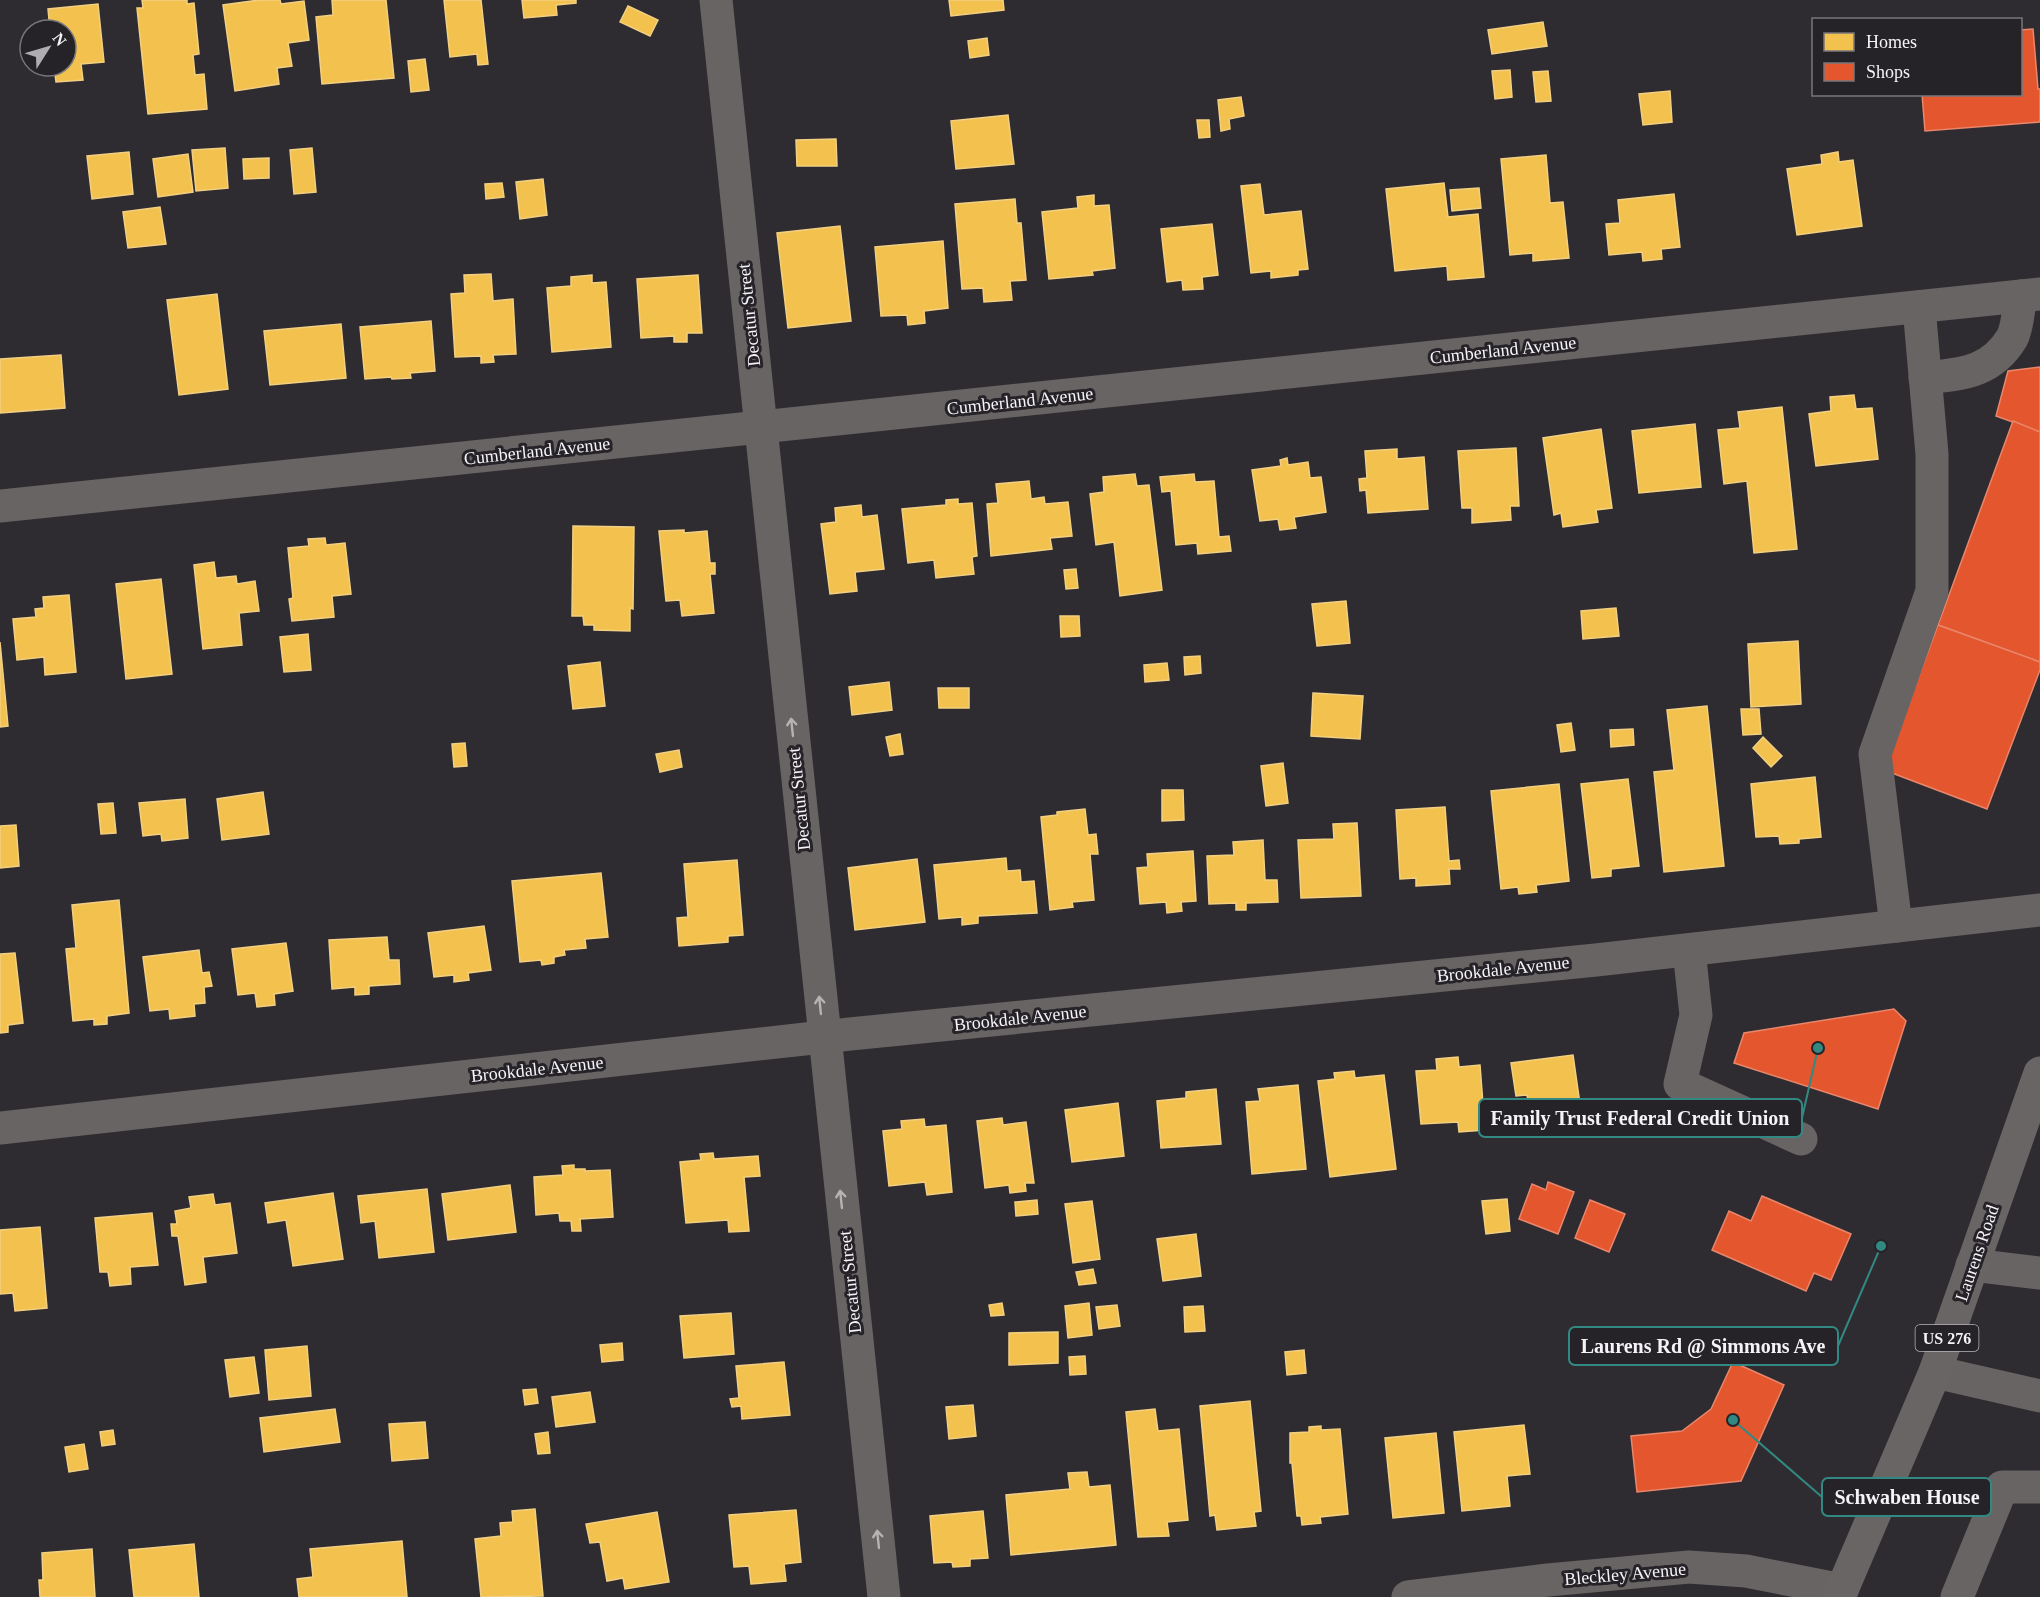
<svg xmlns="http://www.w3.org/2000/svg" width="2040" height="1597" viewBox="0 0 2040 1597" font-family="Georgia,serif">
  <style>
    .homes { fill: #f2c14e; stroke: #f3d081; stroke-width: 1.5 }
    .shops { fill: #e4572e; stroke: #e9866b; stroke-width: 1.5 }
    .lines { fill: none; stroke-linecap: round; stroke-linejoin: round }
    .minor { stroke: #686463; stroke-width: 33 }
    .major { stroke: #6a6565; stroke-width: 33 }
    .oneway { stroke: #b6b3b5 }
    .labels { text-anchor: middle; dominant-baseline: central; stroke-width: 6; stroke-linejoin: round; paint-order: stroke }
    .shield { fill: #252228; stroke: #b7b4ba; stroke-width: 1.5 }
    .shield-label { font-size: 16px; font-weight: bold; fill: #f5f3f8 }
    .street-label { font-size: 18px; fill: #f5f3f8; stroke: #252228 }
    .leader { fill: none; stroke: #328983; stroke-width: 2 }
    .callout-dot { fill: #328983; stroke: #252228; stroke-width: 2 }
    .callout { fill: #252228; stroke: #328983; stroke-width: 2 }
    .callout-label { font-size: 20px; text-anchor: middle; font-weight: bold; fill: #f5f3f8 }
  </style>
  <rect width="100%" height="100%" fill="#2f2c31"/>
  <g class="homes">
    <path d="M142,0H187V4L194,3L199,54L193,55L195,75L204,74L207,109L148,114L137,8H143Z"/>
    <path d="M259,0H280L281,4L304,1L309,40L288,43L292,66L277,68L279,84L235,91L223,5Z"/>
    <path d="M332,0H386L394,78L322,84L316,17L333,15Z"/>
    <path d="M444,0H481L488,64L478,65L477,54L450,57Z"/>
    <path d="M522,0H576V3L556,5L557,15L524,18Z"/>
    <path d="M949,0H1003L1004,10L951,16Z"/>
    <path d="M98,4L104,62L81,64L83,80L56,82L54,66H66V30H50L48,9Z"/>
    <path d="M628,6L658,20L650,36L620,22Z"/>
    <path d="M1543,22L1547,46L1492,54L1488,30Z"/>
    <path d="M987,38L989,55L970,58L968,41Z"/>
    <path d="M425,59L429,90L411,92L408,61Z"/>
    <path d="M1510,70L1512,97L1495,99L1492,71Z"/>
    <path d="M1548,71L1551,101L1536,102L1533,72Z"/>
    <path d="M1670,91L1672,122L1643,125L1639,94Z"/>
    <path d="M1241,97L1244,116L1229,119L1230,129L1221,131L1218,100Z"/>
    <path d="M1008,115L1014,164L956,169L951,121Z"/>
    <path d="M1197,120H1209L1210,137L1199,138Z"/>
    <path d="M836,139L837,166H797L796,140Z"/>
    <path d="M225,148L228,188L196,191L192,150Z"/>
    <path d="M312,148L316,192L294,194L290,150Z"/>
    <path d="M129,152L133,194L92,199L87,156Z"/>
    <path d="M1838,152L1839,162L1853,160L1862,226L1797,235L1787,169L1822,164L1821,155Z"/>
    <path d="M188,154L193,192L158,197L153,159Z"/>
    <path d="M1546,155L1550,203L1563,202L1569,258L1533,261V253L1510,255L1501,159Z"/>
    <path d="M269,158V178L244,179L243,159Z"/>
    <path d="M543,179L547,215L520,219L516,182Z"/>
    <path d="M502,183L504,197L486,199L485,184Z"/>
    <path d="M1444,183L1448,217L1478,214L1484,277L1448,280L1447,266L1395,271L1386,189Z"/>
    <path d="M1260,184L1264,215L1301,211L1308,269L1298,270V275L1271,278V271L1251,273L1241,186Z"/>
    <path d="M1479,188L1481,208L1452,211L1450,190Z"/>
    <path d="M1674,194L1680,247L1661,249L1662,259L1643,261L1642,252L1609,255L1606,224L1620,223L1618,200Z"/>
    <path d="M1094,195V206L1109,205L1115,268L1092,271L1093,275L1049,279L1042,212L1078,208L1077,197Z"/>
    <path d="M1015,199L1017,223H1021L1026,280L1010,281L1012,300L984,302L983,288L962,289L955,204Z"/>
    <path d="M160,207L166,244L128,248L123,212Z"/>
    <path d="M1212,224L1218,275L1202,277L1203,289L1183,290L1182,280L1167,282L1161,229Z"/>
    <path d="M840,226L851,321L788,328L777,233Z"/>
    <path d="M943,241L948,308L924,311L925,323L908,325L907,315L881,316L875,247Z"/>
    <path d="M491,274L493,301L513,299L516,354L493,355L494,362L481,363V356L455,357L451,294L465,293L464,275Z"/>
    <path d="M592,275V283L606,282L611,347L552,352L547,288L571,286V277Z"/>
    <path d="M698,275L702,333H687V342H674V336L641,338L637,279Z"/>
    <path d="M217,294L228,389L179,395L167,300Z"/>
    <path d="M431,321L435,371L410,373L411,378L392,379L391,377L365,379L360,327Z"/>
    <path d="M341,324L346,378L270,385L264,331Z"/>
    <path d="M61,355L65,408L0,413V359Z"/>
    <path d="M1854,395L1856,409L1872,408L1878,459L1816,466L1809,414L1831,411L1830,397Z"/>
    <path d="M1782,407L1797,549L1754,553L1747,481L1724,484L1718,430L1740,428L1738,412Z"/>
    <path d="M1695,424L1701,487L1639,493L1632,431Z"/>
    <path d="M1601,429L1612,508L1596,510L1598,522L1563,527L1561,513L1554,515L1543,438Z"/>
    <path d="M1516,448L1519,506H1510L1511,520L1472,523V508H1462L1458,451Z"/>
    <path d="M1397,449V459L1424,457L1428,509L1368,513L1366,490L1360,491L1359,479L1367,478L1365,451Z"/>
    <path d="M1287,458L1288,465L1308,462L1310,478L1321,477L1326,512L1294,517L1296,528L1280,530L1278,519L1260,521L1252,470L1281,466L1280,460Z"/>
    <path d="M1135,474L1137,486L1149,485L1162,590L1120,596L1114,542L1096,545L1090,494L1104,492L1103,477Z"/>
    <path d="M1194,474L1195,482L1214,481L1219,537L1229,536L1231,551L1198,554L1197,543L1176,545L1171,491L1162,492L1160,477Z"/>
    <path d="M1029,481L1031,499L1044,497L1045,504L1068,502L1072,536L1050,538L1052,549L991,556L987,504L998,503L996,484Z"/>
    <path d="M958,499V504L972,503L977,556L972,557L974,574L936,578L934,560L908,563L902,509L946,505V500Z"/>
    <path d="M861,505L862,517L877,515L884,569L855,572L857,591L830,594L821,524L836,522L835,508Z"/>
    <path d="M573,526L634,527L633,609L630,608V631L594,630V625H584L583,616H572Z"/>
    <path d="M684,530V533L707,531L710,563H715V574H710L714,613L682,616L680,600L666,601L659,531Z"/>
    <path d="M325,538L326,545L345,543L351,594L332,596L334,617L292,621L289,599L293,598L288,548L309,546L308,539Z"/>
    <path d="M214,562L216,578L236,576L237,584L255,581L259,611L239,613L242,645L203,649L194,565Z"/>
    <path d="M1076,569L1078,588L1066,589L1064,570Z"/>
    <path d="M161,579L172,674L126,679L116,584Z"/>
    <path d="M69,595L76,672L45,675L44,657L17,660L13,619L36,617L35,609L44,608L43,597Z"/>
    <path d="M1346,601L1350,643L1317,646L1312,604Z"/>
    <path d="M1616,608L1619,636L1583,639L1581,611Z"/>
    <path d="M1060,616H1079L1080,636L1061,637Z"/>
    <path d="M308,634L311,670L284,672L280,637Z"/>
    <path d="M1798,641L1801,704L1751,707L1748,644Z"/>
    <path d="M0,642L8,726L0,727Z"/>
    <path d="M1200,656L1201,673L1185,675L1184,657Z"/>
    <path d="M600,662L605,706L573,709L568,666Z"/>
    <path d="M1167,663L1169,680L1145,682L1144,665Z"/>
    <path d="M889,682L892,710L852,715L849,687Z"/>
    <path d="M938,688H969V708H939Z"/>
    <path d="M1313,693L1363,696L1360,739L1311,736Z"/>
    <path d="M1707,706L1724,866L1664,872L1654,772L1674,770L1667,710Z"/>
    <path d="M1741,709H1759L1761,734L1743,735Z"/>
    <path d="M1571,723L1575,750L1561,752L1557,725Z"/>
    <path d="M1633,729L1634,745L1611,747L1610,730Z"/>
    <path d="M900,734L903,754L890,756L886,737Z"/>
    <path d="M1763,737L1782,756L1771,767L1753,748Z"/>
    <path d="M465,743L467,766L454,767L452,744Z"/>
    <path d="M679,750L682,767L660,772L656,754Z"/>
    <path d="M1283,763L1288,803L1266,806L1261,766Z"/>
    <path d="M1815,777L1821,837L1799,839V843L1780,844L1779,836L1756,837L1751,784Z"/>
    <path d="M1628,779L1639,866L1611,869V876L1592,878L1581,784Z"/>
    <path d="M1559,784L1569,881L1536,885L1537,892L1519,894L1518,887L1501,889L1491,791Z"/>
    <path d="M1162,790H1183L1184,820L1162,821Z"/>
    <path d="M263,792L269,834L222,840L217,799Z"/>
    <path d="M185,799L188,838L162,841L161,834L143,836L139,803Z"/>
    <path d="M113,803L116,833L101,834L98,804Z"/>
    <path d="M1445,807L1449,861L1459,860L1460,869H1449L1450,884L1416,886V878L1400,879L1396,810Z"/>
    <path d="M1085,809L1088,835L1096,834L1098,854H1090L1094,900L1072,902L1073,907L1050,910L1041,817L1057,815V812Z"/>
    <path d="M1357,823L1361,896L1301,898L1298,840L1334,839L1333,824Z"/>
    <path d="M16,825L19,866L0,868V826Z"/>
    <path d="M1263,840L1265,880H1277L1278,902L1246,903V910H1236V903L1209,904L1207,856L1234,855L1233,842Z"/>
    <path d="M1193,851L1196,901L1181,902L1182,911L1167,913L1166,902L1140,904L1137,868L1148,867L1147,854Z"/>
    <path d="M1006,858L1007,871L1020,870L1021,882L1034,881L1037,913L978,916V923L962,925V917L939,919L934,865Z"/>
    <path d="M917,859L925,922L855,930L848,868Z"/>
    <path d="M737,860L743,935L728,936V942L679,946L677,918L688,917L684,864Z"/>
    <path d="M601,873L608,937L585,939L586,948L564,950L565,955L554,957V963L542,965L541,960L520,962L512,881Z"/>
    <path d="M119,900L129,1013L107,1016V1024L94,1025V1019L73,1021L66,949L76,948L72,905Z"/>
    <path d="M484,926L491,970L468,973L469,980L454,982V975L434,977L428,933Z"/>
    <path d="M387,937L389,960H399L400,984L369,986V994L355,995V987L332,989L329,940Z"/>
    <path d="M286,943L293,991L274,994L275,1005L257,1007L255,993L238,995L232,949Z"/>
    <path d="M199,950L202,973L209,972L212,986L204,987L205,1003L194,1004L195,1016L170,1019L169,1009L150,1011L143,957Z"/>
    <path d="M15,953L23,1023L8,1025V1032L0,1033V954Z"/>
    <path d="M1573,1055L1582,1118L1547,1123L1544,1103L1529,1106L1527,1095L1516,1096L1511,1063Z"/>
    <path d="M1458,1057L1459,1067L1480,1065L1485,1130L1459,1132L1458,1122L1421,1124L1416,1071L1437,1070L1436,1059Z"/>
    <path d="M1354,1071L1355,1078L1384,1075L1396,1169L1330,1177L1318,1081L1335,1079L1334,1073Z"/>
    <path d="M1298,1085L1306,1169L1252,1174L1246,1102L1260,1101L1258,1089Z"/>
    <path d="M1216,1089L1221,1144L1161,1148L1157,1101L1186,1098V1092Z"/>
    <path d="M1118,1103L1124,1156L1072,1162L1065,1110Z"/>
    <path d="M1002,1118L1003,1125L1026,1122L1034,1183H1025L1026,1191L1010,1193L1009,1185L985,1188L977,1121Z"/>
    <path d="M924,1119L925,1127L946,1125L952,1192L927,1195L925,1182L889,1186L883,1131L902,1129L901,1121Z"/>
    <path d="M713,1153L714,1159L758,1156L760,1176L744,1177L749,1231L729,1232L728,1220L686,1223L680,1162L701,1160L700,1154Z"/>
    <path d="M574,1165V1169H585V1171L610,1170L613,1217L580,1219L581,1231H572L571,1221H560L559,1213L536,1215L534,1177L563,1175L562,1166Z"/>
    <path d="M510,1185L516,1232L448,1240L442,1194Z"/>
    <path d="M427,1189L434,1252L379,1258L375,1221L361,1223L358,1196Z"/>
    <path d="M333,1193L343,1259L293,1266L286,1220L268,1223L265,1203Z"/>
    <path d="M213,1194L215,1205L230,1203L237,1253L203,1257L206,1282L185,1285L178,1236H172L171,1224H177L175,1211L191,1208L189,1197Z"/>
    <path d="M1507,1199L1510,1231L1486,1234L1482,1201Z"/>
    <path d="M1037,1200L1038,1214L1016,1216L1015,1202Z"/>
    <path d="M1092,1201L1100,1259L1073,1263L1065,1204Z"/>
    <path d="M152,1213L158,1265L130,1267L131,1284L110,1286L108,1272H100L95,1218Z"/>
    <path d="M40,1227L47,1308L15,1311L13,1293L0,1294V1230Z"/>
    <path d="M1196,1234L1201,1276L1163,1281L1157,1239Z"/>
    <path d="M1093,1269L1096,1283L1079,1285L1076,1272Z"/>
    <path d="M1002,1303L1004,1315L991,1316L989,1305Z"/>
    <path d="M1089,1303L1092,1335L1068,1338L1065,1306Z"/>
    <path d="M1117,1305L1120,1326L1099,1329L1096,1307Z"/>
    <path d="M1203,1306L1205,1331L1185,1332L1184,1307Z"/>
    <path d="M731,1313L734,1354L684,1358L680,1316Z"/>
    <path d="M1058,1332V1363L1009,1365V1333Z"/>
    <path d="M622,1343L623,1360L602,1362L600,1345Z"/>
    <path d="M307,1346L311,1396L269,1400L265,1350Z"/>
    <path d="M1304,1350L1306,1373L1287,1375L1285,1352Z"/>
    <path d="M1085,1356L1086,1374L1070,1375L1069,1357Z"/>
    <path d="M254,1357L259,1393L230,1397L225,1360Z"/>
    <path d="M784,1362L790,1415L742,1419L741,1406L732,1407L730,1399L739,1398L736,1366Z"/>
    <path d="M536,1389L538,1403L525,1405L523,1390Z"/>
    <path d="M590,1392L595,1422L556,1427L552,1397Z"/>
    <path d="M1250,1401L1261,1511L1254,1512L1256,1526L1217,1530L1215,1515L1210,1516L1200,1406Z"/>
    <path d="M973,1405L976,1436L949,1439L946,1407Z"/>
    <path d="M335,1409L340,1442L264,1452L260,1418Z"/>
    <path d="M1155,1409L1158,1431L1179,1429L1188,1520L1167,1522L1169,1536L1138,1537L1126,1412Z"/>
    <path d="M425,1422L428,1458L392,1461L389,1424Z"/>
    <path d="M1524,1425L1530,1474L1507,1476L1510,1506L1462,1511L1454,1432Z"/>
    <path d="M1321,1426V1430L1340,1429L1348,1514L1320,1517L1321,1523L1302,1525L1301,1516H1297L1292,1463H1290V1433L1309,1432V1427Z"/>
    <path d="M113,1430L115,1444L102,1446L100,1432Z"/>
    <path d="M548,1432L550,1453L538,1454L535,1434Z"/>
    <path d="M1436,1433L1444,1513L1393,1518L1385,1438Z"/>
    <path d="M84,1444L88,1469L69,1472L65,1447Z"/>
    <path d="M1087,1472L1089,1487L1110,1485L1116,1545L1011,1555L1006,1495L1070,1489L1068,1473Z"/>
    <path d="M535,1509L543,1596L481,1597L475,1539L501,1536L500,1523L513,1522L512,1511Z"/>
    <path d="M796,1510L801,1562L784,1564L786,1581L751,1584L749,1566L734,1567L729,1515Z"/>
    <path d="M983,1511L988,1558L970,1559V1566L953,1567L952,1562L934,1563L930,1516Z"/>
    <path d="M657,1512L669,1582L625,1589L623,1578L607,1581L600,1542L590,1543L586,1524Z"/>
    <path d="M402,1541L407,1597H299L297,1579L313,1577L310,1549Z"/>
    <path d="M194,1544L199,1597H134L129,1550Z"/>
    <path d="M92,1549L95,1597H40L39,1580H43L42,1553Z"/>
  </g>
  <g class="shops">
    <path d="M2033,29L2038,89H2040V122L1925,131L1922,94H2020V30Z"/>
    <path d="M2040,367V432L1996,416L2008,371Z"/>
    <path d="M2013,421L2040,432V662L1938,625Z"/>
    <path d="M1938,625L2040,662V670L1987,809L1884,770Z"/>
    <path d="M1894,1009L1906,1021L1878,1109L1734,1063L1744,1033Z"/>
    <path d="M1548,1182L1574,1192L1558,1234L1519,1219L1532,1184L1546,1190Z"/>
    <path d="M1762,1196L1851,1234L1831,1280L1814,1273L1806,1291L1712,1250L1729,1211L1751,1221Z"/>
    <path d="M1590,1200L1625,1214L1609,1252L1575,1238Z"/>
    <path d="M1733,1362L1784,1385L1741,1481L1637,1492L1631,1436L1682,1431L1711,1409Z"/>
  </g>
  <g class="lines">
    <g class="minor">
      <path d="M716,0L884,1597"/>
      <path d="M1925,378C1961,374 1991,373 2012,338C2018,327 2018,309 2021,296"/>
      <path d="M0,506L2040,294"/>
      <path d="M1896,926L1875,754L1932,591V454L1919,307"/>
      <path d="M1689,950L1696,1015L1680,1084L1801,1139"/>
      <path d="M0,1128L850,1034L1596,960L2040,910"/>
      <path d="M1972,1265L2040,1273"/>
      <path d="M1935,1372L2040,1396"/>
      <path d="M1408,1597L1548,1580L1689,1567L1746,1571L1842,1590"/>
      <path d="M1957,1597L2002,1487H2040"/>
    </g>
    <path class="major" d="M1839,1597L1935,1372L2040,1073"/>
  </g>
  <defs><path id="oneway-shaft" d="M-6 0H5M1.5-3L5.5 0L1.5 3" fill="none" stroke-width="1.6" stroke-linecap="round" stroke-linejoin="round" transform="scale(1.5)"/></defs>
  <g class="oneway">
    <use href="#oneway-shaft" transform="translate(792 727) rotate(-96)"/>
    <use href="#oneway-shaft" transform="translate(820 1005) rotate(-96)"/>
    <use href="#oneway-shaft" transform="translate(841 1199) rotate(-96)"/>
    <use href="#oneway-shaft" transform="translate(878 1539) rotate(-96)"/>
  </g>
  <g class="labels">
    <rect class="shield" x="1915.5" y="1325" width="63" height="26" rx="4.5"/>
    <g class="shield-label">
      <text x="1947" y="1338">US 276</text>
    </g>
    <g class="street-label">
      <text transform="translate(749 315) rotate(-96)">Decatur Street</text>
      <text transform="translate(1503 350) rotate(-6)">Cumberland Avenue</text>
      <text transform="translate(1020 401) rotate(-6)">Cumberland Avenue</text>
      <text transform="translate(537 451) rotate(-6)">Cumberland Avenue</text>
      <text transform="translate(799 799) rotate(-96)">Decatur Street</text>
      <text transform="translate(1503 969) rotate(-6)">Brookdale Avenue</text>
      <text transform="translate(1020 1018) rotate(-6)">Brookdale Avenue</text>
      <text transform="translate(537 1069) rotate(-6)">Brookdale Avenue</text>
      <text transform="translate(1977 1253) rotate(-71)">Laurens Road</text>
      <text transform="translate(850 1282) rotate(-96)">Decatur Street</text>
      <text transform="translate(1625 1574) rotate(-5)">Bleckley Avenue</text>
    </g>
  </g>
  <path class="leader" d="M1818 1048L1802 1118M1881 1246L1838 1346M1733 1420L1822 1497"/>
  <g class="callout-dot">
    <circle cx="1818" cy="1048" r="6"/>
    <circle cx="1881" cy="1246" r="6"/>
    <circle cx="1733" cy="1420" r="6"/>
  </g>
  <g class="callout">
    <rect x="1479" y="1099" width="323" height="38" rx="6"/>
    <rect x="1569" y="1327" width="269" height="38" rx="6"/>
    <rect x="1822" y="1478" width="169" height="38" rx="6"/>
  </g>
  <g class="callout-label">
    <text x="1640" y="1125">Family Trust Federal Credit Union</text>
    <text x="1703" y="1353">Laurens Rd @ Simmons Ave</text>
    <text x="1907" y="1504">Schwaben House</text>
  </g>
  <rect x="1812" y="18" width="210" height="78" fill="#252228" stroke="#78767b" stroke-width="1.5"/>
  <rect x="1824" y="33" width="30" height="18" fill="#f2c14e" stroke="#78767b" stroke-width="1.5"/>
  <text x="1866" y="48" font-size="18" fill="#f5f3f8">Homes</text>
  <rect x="1824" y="63" width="30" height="18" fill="#e4572e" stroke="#78767b" stroke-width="1.5"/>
  <text x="1866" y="78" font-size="18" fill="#f5f3f8">Shops</text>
  <g transform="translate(48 48) rotate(53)"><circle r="28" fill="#252228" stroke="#78767b" stroke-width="1.5"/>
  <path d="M0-4.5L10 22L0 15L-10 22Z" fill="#b0adb2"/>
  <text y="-9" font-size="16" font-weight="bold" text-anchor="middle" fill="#f5f3f8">N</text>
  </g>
</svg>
